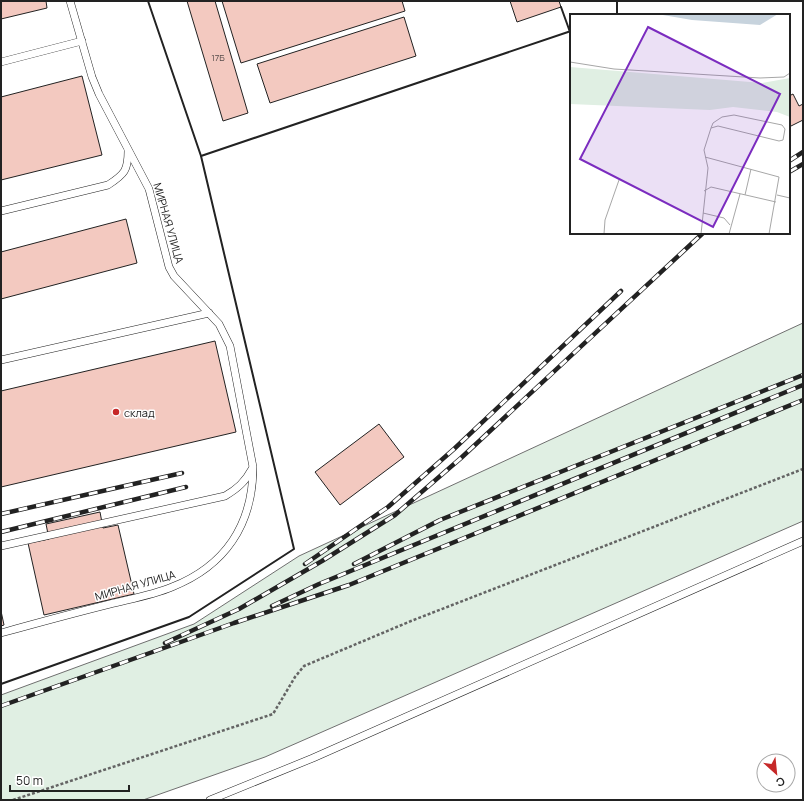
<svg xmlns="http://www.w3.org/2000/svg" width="804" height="801" viewBox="0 0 804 801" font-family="Manrope,sans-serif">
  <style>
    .green { fill: #e0efe3; stroke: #6f6f6f }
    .building { fill: #f3c9c0; stroke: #222 }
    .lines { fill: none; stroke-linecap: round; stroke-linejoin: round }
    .service-casing { stroke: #222; stroke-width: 8 }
    .path { stroke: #646464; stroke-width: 2.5; stroke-dasharray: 3 2; stroke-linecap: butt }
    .service { stroke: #fff; stroke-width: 7 }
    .rail-casing { stroke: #222; stroke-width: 4.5 }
    .rail { stroke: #fff; stroke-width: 3; stroke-dasharray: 9; stroke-linecap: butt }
    .wall { stroke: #222; stroke-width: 2 }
    .poi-dot { fill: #c62828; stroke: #fff; stroke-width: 1.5 }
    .labels { text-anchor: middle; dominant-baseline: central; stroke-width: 3; stroke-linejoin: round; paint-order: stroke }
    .number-label { font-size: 9px; fill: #564c4a }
    .street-label { font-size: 11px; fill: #222; stroke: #fff }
    .poi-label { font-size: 11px; fill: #222; stroke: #fff; text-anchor: start }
    .inset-road { fill: none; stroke: #a7a7a7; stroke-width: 1 }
    .view { fill: #7b2cbf; fill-opacity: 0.15; stroke: #7b2cbf; stroke-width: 2 }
    .inset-edge { fill: none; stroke: #222; stroke-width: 2 }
  </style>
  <rect width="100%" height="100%" fill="#fff"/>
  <path class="green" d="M803,323V521L265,757L143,800H1V695L194,624L299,556Z"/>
  <g class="building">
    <path d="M1,1H46L47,8L1,19Z"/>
    <path d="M187,1H215L248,113L223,121Z"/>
    <path d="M222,1H402L405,11L241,63Z"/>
    <path d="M510,1H559L561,7L517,22Z"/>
    <path d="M404,17L416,56L270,103L257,64Z"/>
    <path d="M82,76L102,155L1,180V97Z"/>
    <path d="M793,94L799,106L803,104V120L789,127V96Z"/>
    <path d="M126,219L137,263L1,299V252Z"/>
    <path d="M215,341L236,432L1,487V391Z"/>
    <path d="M379,424L404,457L340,505L315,472Z"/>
    <path d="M100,512L103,528L118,525L134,594L44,615L28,543L49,539L46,524Z"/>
    <path d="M1,611L4,625L1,626Z"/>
  </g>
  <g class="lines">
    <g class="service-casing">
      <g id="service">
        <path d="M1,62L82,41"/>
        <path d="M1,211L108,185C125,174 128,170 128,151"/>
        <path d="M1,360L209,313"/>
        <path d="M1,546L225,496C237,489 245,482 252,469"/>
        <path d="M1,633C37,623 74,613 110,604C130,599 153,595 172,587C225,566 253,525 253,467L230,346L219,324L174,276L169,267L149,189L99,94L92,77L70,1"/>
        <path d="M210,800L313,758L803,541"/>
      </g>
    </g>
    <path class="path" d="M13,800L273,714L295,677L304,666L411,621L803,469"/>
    <use href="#service" class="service"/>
    <g class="rail-casing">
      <g id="rail">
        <path d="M789,161L803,152"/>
        <path d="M789,172L803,164"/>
        <path d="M1,514L182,473"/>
        <path d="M1,532L186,487"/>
        <path d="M305,564L388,507L454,449L621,291"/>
        <path d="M354,564L440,520L803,375"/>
        <path d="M272,606L319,584L803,385"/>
        <path d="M165,643L239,609L322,561L395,515L461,458L703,233"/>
        <path d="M1,706L234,623L349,585L803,400"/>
      </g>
    </g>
    <use href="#rail" class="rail"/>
    <g class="wall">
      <path d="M148,1L201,156"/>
      <path d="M617,1V15"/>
      <path d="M561,7L570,32"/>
      <path d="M1,684L189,617L294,549L201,156L571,31"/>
    </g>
  </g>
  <circle class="poi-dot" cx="116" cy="412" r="4"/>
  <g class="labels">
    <g class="number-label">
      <text x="218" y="57">17Б</text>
    </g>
    <g class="street-label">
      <text transform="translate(169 223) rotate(74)">МИРНАЯ УЛИЦА</text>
      <text transform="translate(135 585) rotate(-16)">МИРНАЯ УЛИЦА</text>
    </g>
    <g class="poi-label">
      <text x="124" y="412">склад</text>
    </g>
  </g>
  <g transform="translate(570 14)">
    <rect width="220" height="220" fill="#fff"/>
    <path d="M0,53L192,69L220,64V103L207,98L163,93L140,96L0,90Z" fill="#e0efe3"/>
    <path d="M87,0H208L190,11L122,6Z" fill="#c7d3dd"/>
    <path class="inset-road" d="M0,48L44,55L190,64L214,63L220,59M135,143L209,163L199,220M134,177L141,173L206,188M175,181L181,155M207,181L220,184M133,199L154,204L160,211M34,220L35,206L49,166M131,220L138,154L134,136L141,114L143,109L152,103L164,101L212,111L215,115L213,126L209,127L148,112L141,114M159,220L170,180"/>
    <path class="view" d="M78,13L210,80L143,213L10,145Z"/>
    <rect width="220" height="220" class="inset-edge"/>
  </g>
  <rect width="804" height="801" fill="none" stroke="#222222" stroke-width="4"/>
  <g transform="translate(776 773) rotate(153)"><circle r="19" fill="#ffffff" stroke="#a7a7a7"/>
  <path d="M0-3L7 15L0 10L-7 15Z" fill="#c62828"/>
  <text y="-6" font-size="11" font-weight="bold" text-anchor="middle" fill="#222222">С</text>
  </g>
  <path d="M10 785v6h119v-6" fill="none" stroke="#222222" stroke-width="2"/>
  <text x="16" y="785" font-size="12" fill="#222222" stroke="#ffffff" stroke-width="3" paint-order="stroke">50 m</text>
</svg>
